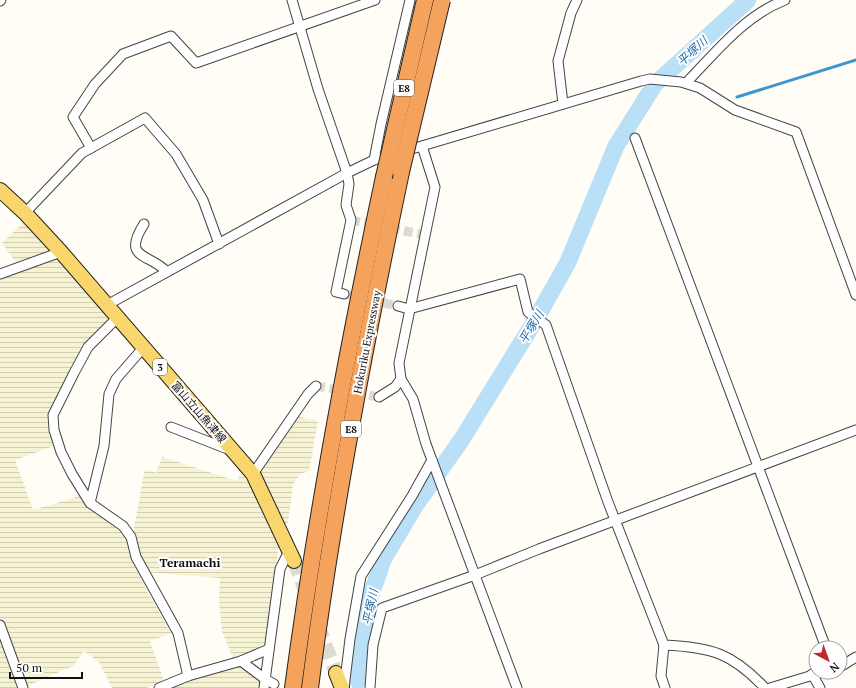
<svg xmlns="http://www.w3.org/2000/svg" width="856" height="688" viewBox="0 0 856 688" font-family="'PT Serif','Noto Sans JP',serif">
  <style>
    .farmland { fill: url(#farmland-rules) }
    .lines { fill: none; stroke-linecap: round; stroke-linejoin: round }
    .stream { stroke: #3f96cf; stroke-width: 3 }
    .river { stroke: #b9e0f7; stroke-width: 17 }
    .minor-tunnel { stroke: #dbdad3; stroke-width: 9; stroke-dasharray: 9 4.5; stroke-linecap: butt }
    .primary-tunnel { stroke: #dbdad3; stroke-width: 14; stroke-dasharray: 14 7; stroke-linecap: butt }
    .minor-casing { stroke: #444; stroke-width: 11 }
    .primary-casing { stroke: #222; stroke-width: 16 }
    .motorway-casing { stroke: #222; stroke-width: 18 }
    .minor { stroke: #fff; stroke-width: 9 }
    .primary { stroke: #f9d66b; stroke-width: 14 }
    .motorway { stroke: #f5a25d; stroke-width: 16 }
    .motorway-bridge-casing { stroke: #222; stroke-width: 18; stroke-linecap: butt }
    .motorway-bridge { stroke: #f5a25d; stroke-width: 16 }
    .labels { text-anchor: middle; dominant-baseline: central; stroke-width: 4; stroke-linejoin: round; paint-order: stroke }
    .shield { fill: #fff; stroke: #585858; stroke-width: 1 }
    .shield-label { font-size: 10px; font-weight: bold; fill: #111 }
    .street-label { font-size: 11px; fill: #111; stroke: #fff }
    .water-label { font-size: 12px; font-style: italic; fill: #1768a6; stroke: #fff }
    .neighbourhood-label { font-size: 12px; font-weight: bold; fill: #111; stroke: #fff }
  </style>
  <defs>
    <pattern id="farmland-rules" width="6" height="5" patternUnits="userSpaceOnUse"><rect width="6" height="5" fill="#f6f3d4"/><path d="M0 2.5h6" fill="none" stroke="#d2cfb5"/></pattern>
  </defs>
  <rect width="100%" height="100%" fill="#fffdf5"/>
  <g class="farmland">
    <path d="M25,221L52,250L17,264L2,243Z"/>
    <path d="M57,256L108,316L107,324L72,369L49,412L48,420L54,446L15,460L33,510L80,496L88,507L123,533L127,540L131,558L148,593L171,633L150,641L164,681L147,688H112L99,662L84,651L73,666L25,687L0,618V276Z"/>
    <path d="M296,416L318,421L309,471L300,474L293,485L288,523L283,525L257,474Z"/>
    <path d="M162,457L237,481L241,473L252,487L279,545L265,646L233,659L222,631L219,600L220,578L145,572L133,533L145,469L156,473Z"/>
    <path d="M0,638L18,688H0Z"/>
    <path d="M240,664L261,679L260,688H168Z"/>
  </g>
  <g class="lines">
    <path class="stream" d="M737,97L856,60"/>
    <path class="river" d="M358,681L370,598L383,560L415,506L462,439L536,319L568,262L616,146L655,84L748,0"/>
    <g class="minor-tunnel">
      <path d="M351,220L425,235"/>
      <path d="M344,294L398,306"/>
      <path d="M316,386L379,397"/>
    </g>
    <g class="primary-tunnel">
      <path d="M294,561L307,596"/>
      <path d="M318,625L336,673"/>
    </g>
    <g class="minor-casing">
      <g id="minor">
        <path d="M292,0L318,89L347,173L349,184L346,205L351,220L336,292L344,294"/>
        <path d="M0,1L1,0"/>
        <path d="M686,83C716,52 744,16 785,0"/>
        <path d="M563,104L558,61L571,13L577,0"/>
        <path d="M635,138L826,648"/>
        <path d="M422,146L435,187L399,363L401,379L413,399L426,444L517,688"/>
        <path d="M91,148L73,117L95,84L123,54L171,36L196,63L375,0"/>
        <path d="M405,151L641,81L650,79L681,82L700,88L735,110L796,132L856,295"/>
        <path d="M374,160L381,124L410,0"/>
        <path d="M25,213L82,153L145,118L176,154L203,200L219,244"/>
        <path d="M144,224C121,260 150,253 167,272"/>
        <path d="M0,274L61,252"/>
        <path d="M107,305L347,173L374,160L392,155"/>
        <path d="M398,306L409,309L520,279L528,312L546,325L608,502L664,645C711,647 732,653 765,688"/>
        <path d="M117,318L88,347L74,373L53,415L54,430L61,452L72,474L90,503L123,526L131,537L136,557L178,633L188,676"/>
        <path d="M379,397L395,387L401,379"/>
        <path d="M171,427L230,450"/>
        <path d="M253,474L308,394L316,386"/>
        <path d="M90,503L104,446L109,394L116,379L143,348"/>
        <path d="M0,625L23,688"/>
        <path d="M664,645L661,676L665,688"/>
        <path d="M241,661L269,649"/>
        <path d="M840,667L856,657"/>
        <path d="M812,674L820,688"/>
        <path d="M159,688L188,676L241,661L265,679L274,684"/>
        <path d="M264,688L280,569L289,551"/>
        <path d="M344,688L350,639L361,576L412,496L432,460"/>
        <path d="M370,688L373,645L382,608L475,575L539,549L856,430"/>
        <path d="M770,688L823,672"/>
      </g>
    </g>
    <g class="primary-casing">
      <g id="primary">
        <path d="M0,190L25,213L61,252L253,474L294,561"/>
        <path d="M336,673L342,688"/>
      </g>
    </g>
    <g class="motorway-casing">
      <g id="motorway">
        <path d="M293,688C316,516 348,346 384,177"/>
        <path d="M310,688C332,515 365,343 401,172"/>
      </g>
    </g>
    <use href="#minor" class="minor"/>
    <use href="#primary" class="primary"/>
    <use href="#motorway" class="motorway"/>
    <g class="motorway-bridge-casing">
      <g id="motorway-bridge">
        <path d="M401,172L442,0"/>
        <path d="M384,177L425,0"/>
      </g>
    </g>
    <use href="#motorway-bridge" class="motorway-bridge"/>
  </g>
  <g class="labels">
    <g class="shield">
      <rect x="394" y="80" width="20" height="16" rx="3"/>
      <rect x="153" y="359" width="14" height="16" rx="3"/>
      <rect x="341" y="421" width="20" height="16" rx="3"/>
    </g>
    <g class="shield-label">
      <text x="404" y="88">E8</text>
      <text x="160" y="367">3</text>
      <text x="351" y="429">E8</text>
    </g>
    <g class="street-label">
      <text transform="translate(367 342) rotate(-79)">Hokuriku Expressway</text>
      <text transform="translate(199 412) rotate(49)">富山立山魚津線</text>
    </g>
    <g class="water-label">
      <text transform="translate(692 51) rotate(-42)">平塚川</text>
      <text transform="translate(531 327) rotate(-59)">平塚川</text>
      <text transform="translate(370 607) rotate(-78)">平塚川</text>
    </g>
    <g class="neighbourhood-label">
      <text x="190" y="562">Teramachi</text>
    </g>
  </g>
  <g transform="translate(828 660) rotate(139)"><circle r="19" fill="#ffffff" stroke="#a0a0a0"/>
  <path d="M0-3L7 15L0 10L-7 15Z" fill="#c4262e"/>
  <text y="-6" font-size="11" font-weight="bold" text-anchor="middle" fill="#111111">N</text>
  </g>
  <path d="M10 672v6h72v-6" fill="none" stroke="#111111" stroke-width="2"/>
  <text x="16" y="672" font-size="12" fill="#111111" stroke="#ffffff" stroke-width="3" paint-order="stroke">50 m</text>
</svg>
